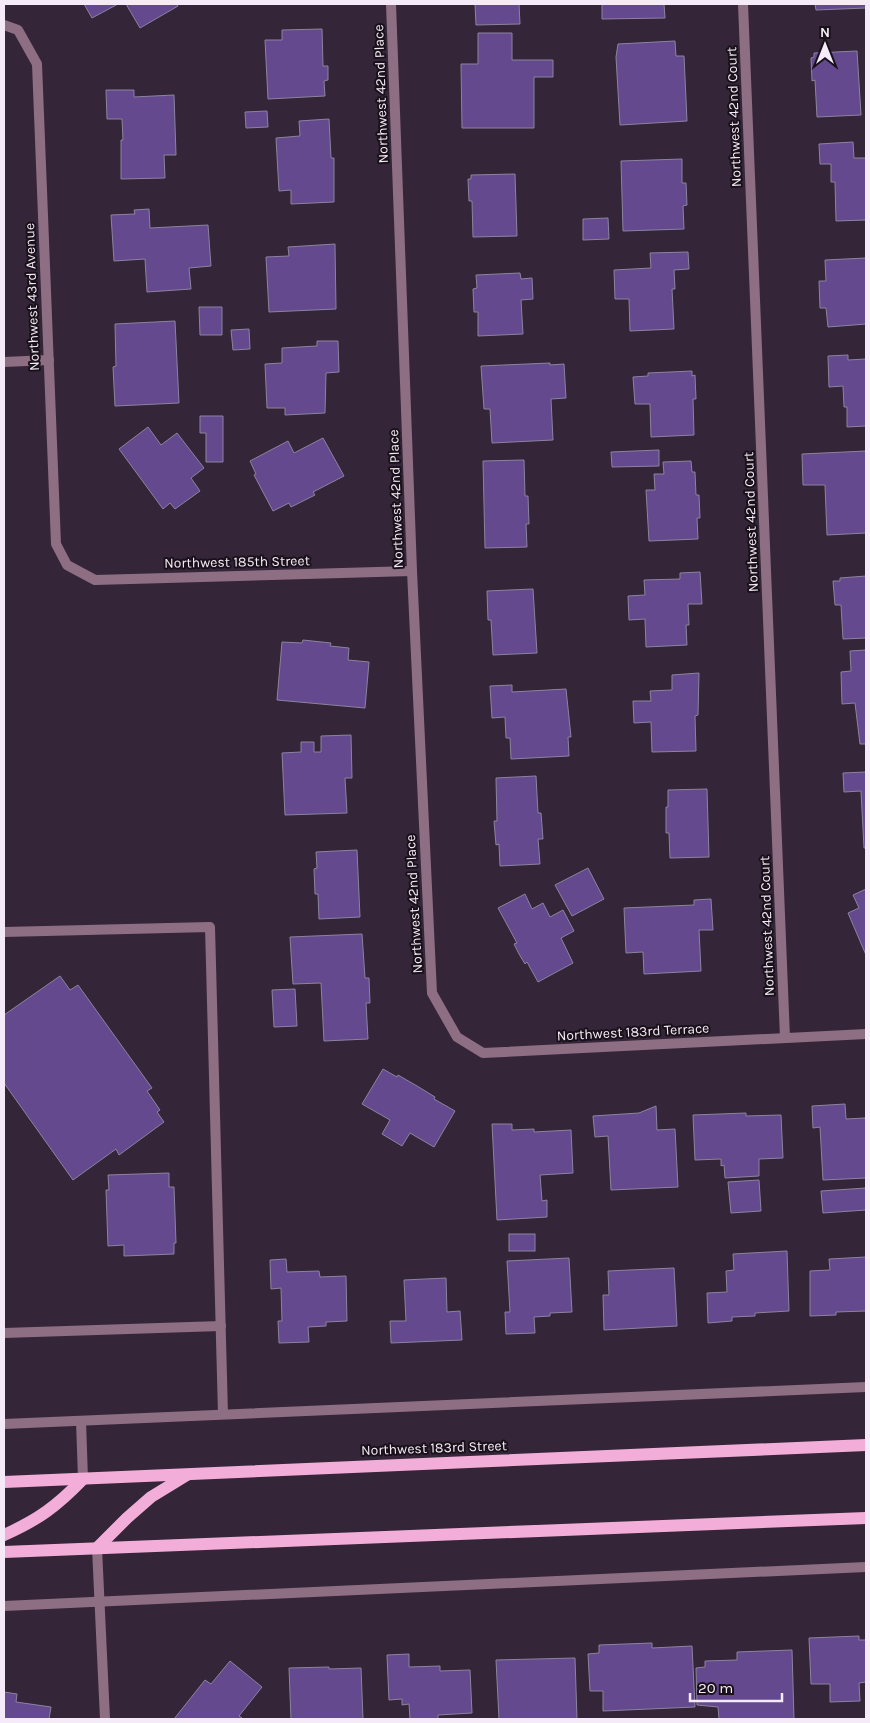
<svg xmlns="http://www.w3.org/2000/svg" width="870" height="1723" viewBox="0 0 870 1723" font-family="Karla,sans-serif">
  <style>
    .building { fill: #64498e; stroke: #8c839f }
    .lines { fill: none; stroke-linecap: round; stroke-linejoin: round }
    .lane { stroke: #8e6e82; stroke-width: 10 }
    .street { stroke: #8e6e82; stroke-width: 10 }
    .primary { stroke: #f2aed9; stroke-width: 12 }
    .labels { text-anchor: middle; dominant-baseline: central; stroke-width: 4; stroke-linejoin: round; paint-order: stroke }
    .street-label { font-size: 14px; fill: #f5eaf8; stroke: #19111a }
  </style>
  <rect width="100%" height="100%" fill="#352539"/>
  <g class="building">
    <path d="M84,4H118L92,18Z"/>
    <path d="M126,4H177L178,6L140,28Z"/>
    <path d="M475,4H519L520,24L476,25Z"/>
    <path d="M602,4H664L665,18L602,19Z"/>
    <path d="M815,4H866V8L816,10Z"/>
    <path d="M322,29L323,66H328V80L324,81L325,96L268,99L265,40H282V30Z"/>
    <path d="M478,33H512V60H553V77H534V128H462L461,64H478Z"/>
    <path d="M675,41L676,56H684L687,121L620,125L616,57L618,44Z"/>
    <path d="M857,51L861,115L817,117L815,80L812,81L811,58L814,57V53Z"/>
    <path d="M106,90H134V97L174,95L176,155H164L165,178L121,179V140H123L122,119H107Z"/>
    <path d="M267,111L268,127L246,128L245,112Z"/>
    <path d="M329,119L331,158H334V202L291,204V190L279,191L276,138L300,136L299,121Z"/>
    <path d="M853,142L854,158H866V220L836,221L835,182H831V164H820L819,144Z"/>
    <path d="M682,159V183H686L687,205L683,206L684,229L623,231L621,161Z"/>
    <path d="M515,174L517,236L473,237L472,201H469L468,179H471V175Z"/>
    <path d="M149,209L150,228L208,225L211,266L189,268L191,289L147,292L145,259L114,261L111,215L135,214L134,210Z"/>
    <path d="M608,218L609,239L583,240V219Z"/>
    <path d="M335,244L336,309L269,312L266,257L289,256L288,247Z"/>
    <path d="M688,252L689,269L674,270L675,289H672L674,329L630,331L629,299H615L614,270L651,268L650,253Z"/>
    <path d="M866,258V324L828,327L826,308H820L819,281H826L825,260Z"/>
    <path d="M520,273L521,279L532,278L533,299L521,300L523,334L478,336V312H474L473,289L477,288L476,275Z"/>
    <path d="M199,307H222V335H200Z"/>
    <path d="M175,321L179,403L115,406L113,367L116,366L115,324Z"/>
    <path d="M249,329L250,349L233,350L231,330Z"/>
    <path d="M317,341H338L339,372L326,373L325,413L285,415V408H267L265,364L282,363V348L317,346Z"/>
    <path d="M848,355V360L866,359V426L847,427V407H844L843,386L829,387L828,356Z"/>
    <path d="M550,363V365L564,364L566,398L551,399L553,440L492,443L490,409H484L481,366Z"/>
    <path d="M692,371V376L695,375L696,399H693L694,435L651,437L650,404H635L633,377L648,376V373Z"/>
    <path d="M200,416H223V462H206V433H200Z"/>
    <path d="M148,427L161,445L177,433L204,468L191,478L200,491L175,509L170,503L163,509L119,449Z"/>
    <path d="M323,438L344,476L313,492L315,495L291,507L289,503L273,511L254,475L256,474L250,461L288,441L294,453Z"/>
    <path d="M659,450V466L612,467L611,452Z"/>
    <path d="M866,451V533L827,535L825,485H803L802,454Z"/>
    <path d="M524,460L525,496H528L529,524H526L527,547L485,548L483,461Z"/>
    <path d="M691,461L692,472H695L696,495H699L700,518H697L698,539L649,541L646,490H655L654,474H664L663,462Z"/>
    <path d="M700,572L702,604H688L689,625H686L687,645L646,647L645,619L629,620L628,596L645,595L644,580L680,579V573Z"/>
    <path d="M866,576V638L843,639L841,605H835L833,581H840V578Z"/>
    <path d="M533,589L537,653L493,655L491,620H488L487,591Z"/>
    <path d="M303,640L331,643L330,646L349,648L348,660L369,662L365,708L277,700L282,642L302,643Z"/>
    <path d="M866,650V744H860L855,703L842,704L841,672L851,671L850,651Z"/>
    <path d="M699,673L698,715L695,716L696,751L652,752L651,722L634,723L633,701H651L650,691L672,690V675Z"/>
    <path d="M512,685V692L566,689L571,737H568L569,756L511,759L510,738H506L505,717L492,718L490,686Z"/>
    <path d="M351,735L352,778H345L347,813L285,815L282,753L301,752V742H314V752H321V736Z"/>
    <path d="M866,772V848H864L861,791L844,792L843,773Z"/>
    <path d="M536,776L538,813H541L543,839H538L540,864L500,866L499,844L496,845L494,821H497L496,778Z"/>
    <path d="M707,789L709,857L670,858L669,833H666V807H668V790Z"/>
    <path d="M357,850L360,917L319,919L318,894H315L314,869L317,868L316,852Z"/>
    <path d="M588,868L604,899L572,916L555,885Z"/>
    <path d="M866,889V955L848,913L859,908L853,895Z"/>
    <path d="M525,894L532,909L543,903L550,917L563,910L574,931L561,938L573,963L538,982L527,962L525,964L519,954L514,944L517,943L498,908Z"/>
    <path d="M711,899L713,930H699L701,971L644,974L643,952L626,953L624,908L694,905V900Z"/>
    <path d="M362,934L365,978H369L370,1003H366L368,1039L324,1041L321,983L293,984L290,937Z"/>
    <path d="M60,976L70,990L78,985L152,1088L147,1091L160,1110L157,1112L164,1122L119,1155L116,1149L73,1180L4,1083V1015Z"/>
    <path d="M295,989L297,1026L274,1027L272,990Z"/>
    <path d="M383,1069L397,1077L398,1075L417,1086L435,1097L434,1099L455,1111L434,1147L410,1133L402,1146L382,1134L390,1120L362,1104Z"/>
    <path d="M845,1104L846,1119L865,1118L866,1121V1178L823,1180L820,1127L813,1128L812,1106Z"/>
    <path d="M656,1106L657,1130L675,1129L678,1187L611,1190L608,1136L595,1137L593,1116L639,1113Z"/>
    <path d="M746,1113V1116L781,1115L783,1158L759,1159V1176L725,1178L724,1165L721,1166V1159L695,1160L693,1115Z"/>
    <path d="M492,1124H512V1130L534,1129V1132L571,1130L573,1173L540,1175L542,1201L547,1200V1217L497,1220Z"/>
    <path d="M169,1173V1187H174L176,1243H174V1254L124,1256V1245L108,1246L106,1190H109L108,1175Z"/>
    <path d="M759,1180L761,1211L731,1213L728,1182Z"/>
    <path d="M866,1188V1210L823,1213L821,1191Z"/>
    <rect x="509" y="1234" width="26" height="17"/>
    <path d="M787,1251L789,1311L755,1313V1316L732,1317V1321L708,1323L707,1293L727,1292L726,1271L734,1270L733,1254Z"/>
    <path d="M866,1257V1311L836,1312V1315L810,1316V1271L830,1270L829,1259Z"/>
    <path d="M569,1258L572,1312L550,1313V1316L534,1317L535,1333L506,1334L505,1312H510L507,1261Z"/>
    <path d="M286,1259L287,1272L319,1271L320,1277L346,1276L347,1321L326,1322V1326L308,1327L309,1342L279,1343L278,1321H282L281,1288L271,1289L270,1260Z"/>
    <path d="M674,1268L677,1326L604,1330L603,1295H609L608,1271Z"/>
    <path d="M446,1278L447,1312L460,1311L462,1340L391,1343L390,1321H406L404,1280Z"/>
    <path d="M859,1636V1640H866V1682L859,1683L860,1701L830,1702V1684H811L809,1638Z"/>
    <path d="M652,1643V1648L692,1646L695,1707L603,1711V1691H590L588,1654L599,1653V1645Z"/>
    <path d="M792,1650L794,1719H719L718,1707L697,1705L696,1668L705,1667V1661L737,1660V1652Z"/>
    <path d="M409,1654V1667L440,1666V1671L470,1670L472,1713L438,1715V1719H410L409,1704L402,1705V1699L389,1700L387,1655Z"/>
    <path d="M575,1658L577,1719H499L496,1660Z"/>
    <path d="M230,1661L262,1687L239,1716L242,1718L241,1719H174L205,1680L211,1684Z"/>
    <path d="M329,1667V1669L361,1668L363,1719H291L289,1668Z"/>
    <path d="M4,1692L17,1694L16,1702L51,1707L49,1719H4Z"/>
  </g>
  <g class="lines">
    <g class="lane">
      <path d="M4,932L210,927L223,1414"/>
      <path d="M4,1333L221,1326"/>
    </g>
    <g class="street">
      <path d="M391,4L412,571L432,993L457,1037L483,1053L866,1034"/>
      <path d="M743,4L785,1038"/>
      <path d="M4,25L18,30L37,64L56,544L67,565L95,580L412,571"/>
      <path d="M4,362L49,360"/>
      <path d="M81,1421L83,1479"/>
      <path d="M4,1424L866,1387"/>
      <path d="M97,1548L105,1719"/>
      <path d="M4,1606L866,1567"/>
    </g>
    <g class="primary">
      <path d="M4,1482L866,1445"/>
      <path d="M4,1535C38,1520 57,1506 83,1479"/>
      <path d="M97,1548L127,1518L151,1497L187,1475"/>
      <path d="M4,1552L866,1518"/>
    </g>
  </g>
  <g class="labels">
    <g class="street-label">
      <text transform="translate(381 94) rotate(-92)">Northwest 42nd Place</text>
      <text transform="translate(734 117) rotate(-92)">Northwest 42nd Court</text>
      <text transform="translate(32 297) rotate(-92)">Northwest 43rd Avenue</text>
      <text transform="translate(396 499) rotate(-92)">Northwest 42nd Place</text>
      <text transform="translate(751 522) rotate(-92)">Northwest 42nd Court</text>
      <text transform="translate(237 562) rotate(-1)">Northwest 185th Street</text>
      <text transform="translate(414 904) rotate(-93)">Northwest 42nd Place</text>
      <text transform="translate(767 926) rotate(-92)">Northwest 42nd Court</text>
      <text transform="translate(633 1032) rotate(-3)">Northwest 183rd Terrace</text>
      <text transform="translate(434 1448) rotate(-2)">Northwest 183rd Street</text>
    </g>
  </g>
  <rect width="870" height="1723" fill="none" stroke="#f5eaf8" stroke-width="10"/>
  <g transform="translate(825 45)" stroke="#19111a" stroke-width="4" paint-order="stroke">
  <path d="M0-4L9 19L0 12L-9 19Z" fill="#f5eaf8"/>
  <text y="-8" font-size="14" font-weight="bold" text-anchor="middle" fill="#f5eaf8">N</text>
  </g>
  <path d="M690 1693v8h92v-8" fill="none" stroke="#f5eaf8" stroke-width="2.5"/>
  <text x="698" y="1693" font-size="15" fill="#f5eaf8" stroke="#19111a" stroke-width="4" paint-order="stroke">20 m</text>
</svg>
